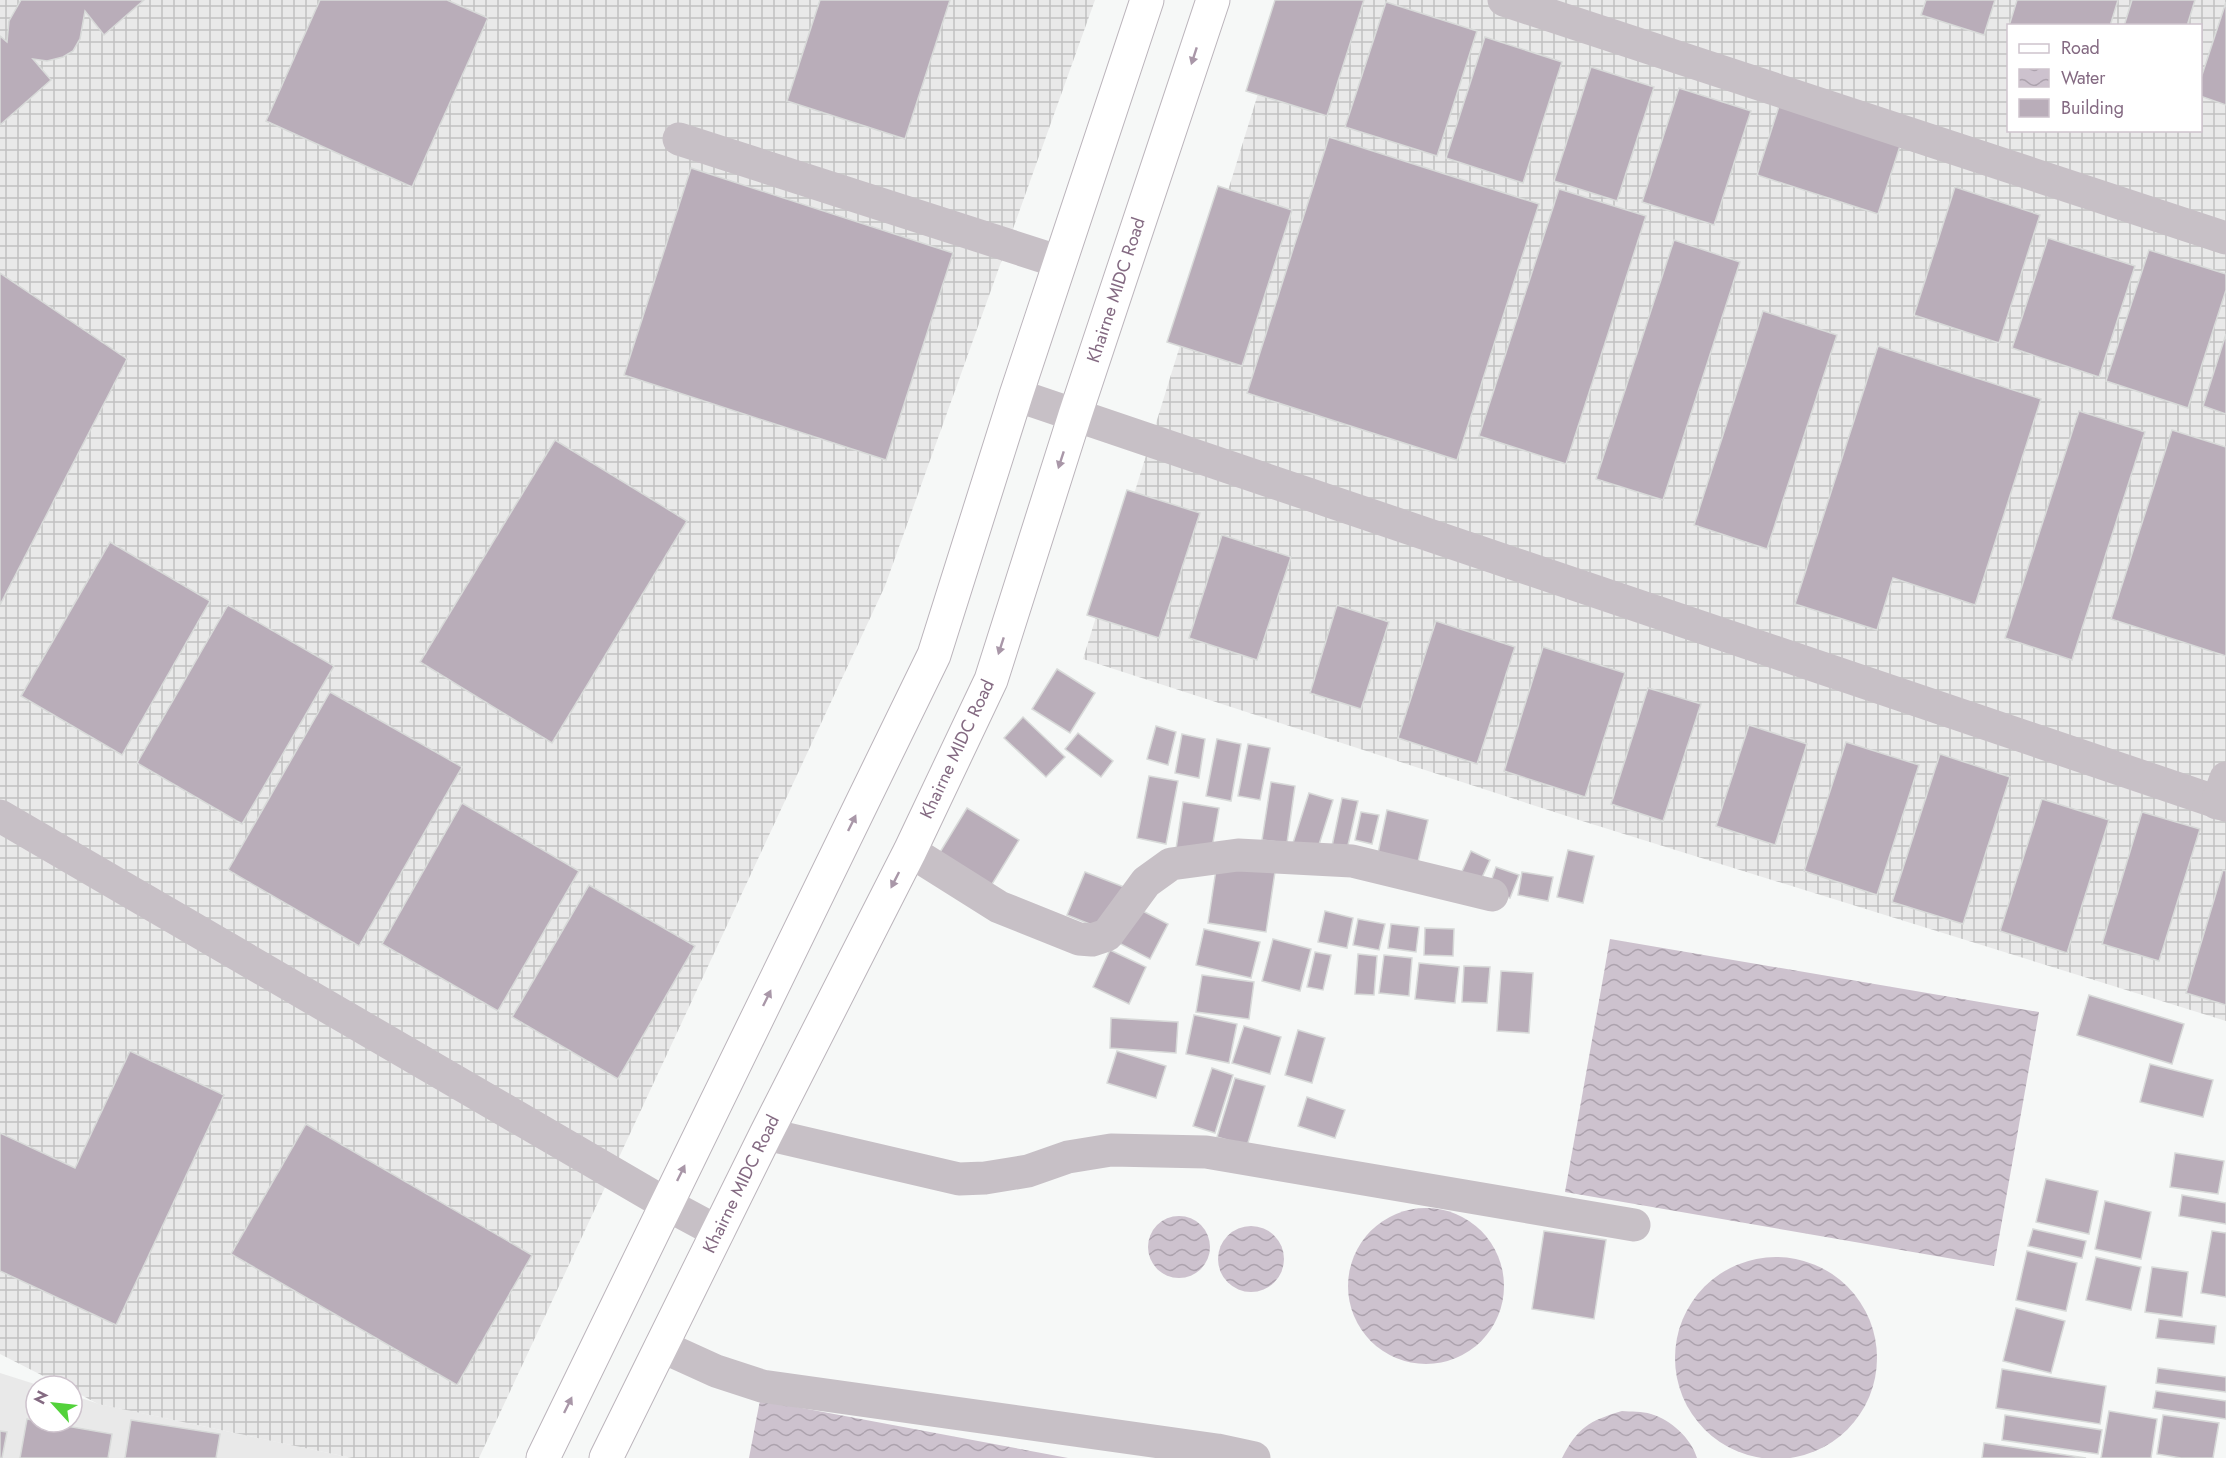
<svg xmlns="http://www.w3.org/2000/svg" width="2226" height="1458" viewBox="0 0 2226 1458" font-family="Jost,sans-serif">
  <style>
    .built { fill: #e9e9e9 }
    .industrial { fill: url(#industrial-grid); fill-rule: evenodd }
    .water { fill: url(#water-waves) }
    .building { fill: #b9adb9; stroke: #d8dad9; stroke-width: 1.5 }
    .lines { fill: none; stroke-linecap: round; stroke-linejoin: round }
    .major-casing { stroke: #bbb4bb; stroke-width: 35 }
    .minor { stroke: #c7c0c6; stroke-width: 33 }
    .major { stroke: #fff; stroke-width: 33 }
    .oneway { fill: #a997a8 }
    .labels { text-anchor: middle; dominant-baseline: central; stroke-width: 6; stroke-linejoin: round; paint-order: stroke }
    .street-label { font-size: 18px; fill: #846a82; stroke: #fff }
  </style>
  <defs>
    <pattern id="industrial-grid" width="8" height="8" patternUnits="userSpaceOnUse" patternTransform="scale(1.5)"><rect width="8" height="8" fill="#e9e9e9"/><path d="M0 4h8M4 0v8" fill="none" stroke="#c2c1c2"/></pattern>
    <pattern id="water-waves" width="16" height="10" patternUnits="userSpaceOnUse" patternTransform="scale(1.5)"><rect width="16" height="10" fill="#cdc2ce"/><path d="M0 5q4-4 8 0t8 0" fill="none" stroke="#aca2ad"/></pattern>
  </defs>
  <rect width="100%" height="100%" fill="#f6f8f7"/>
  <path class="built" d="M0,1373L41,1386H36V1422H72V1395L99,1404L352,1458H0Z"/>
  <g class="industrial">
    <path d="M0,0H1095L885,586L479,1458H352L98,1404L72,1390V1386H63L0,1354Z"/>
    <path d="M1287,0H2226V1021L1579,820L1083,659ZM2008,26H2200V130H2008Z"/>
  </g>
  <g class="water">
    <path d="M1610,939L2039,1012L1994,1266L1565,1192Z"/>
    <circle cx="1426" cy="1286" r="78"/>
    <circle cx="1179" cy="1247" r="31"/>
    <circle cx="1251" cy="1259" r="33"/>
    <circle cx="1776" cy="1358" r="101"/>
    <path d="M760,1400L1068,1458H749Z"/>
    <path d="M1622,1411C1631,1412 1642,1411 1651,1414C1671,1420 1691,1438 1697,1458H1562C1578,1427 1589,1421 1622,1411Z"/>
  </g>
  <g class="building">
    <path d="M21,0H144L104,35L85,11L80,39L73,51L63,57L47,61L33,59L51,80L0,125V36L7,42L9,21Z"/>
    <path d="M320,0H447L488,18L412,187L266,121Z"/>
    <path d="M820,0H950L905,139L787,101Z"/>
    <path d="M1275,0H1364L1327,116L1246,91Z"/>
    <path d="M1926,0H1995L1984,35L1921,15Z"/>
    <path d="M2017,0H2118L2110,26H2009Z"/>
    <path d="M2132,0H2195L2187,26H2124Z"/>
    <path d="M1386,2L1477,31L1437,156L1345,127Z"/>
    <path d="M2226,2V105L2200,96V81Z"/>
    <path d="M1485,37L1562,62L1523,183L1446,158Z"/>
    <path d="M1591,67L1654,87L1617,201L1554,181Z"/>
    <path d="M1679,88L1751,111L1714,225L1642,202Z"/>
    <path d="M1780,103L1901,143L1878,214L1757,175Z"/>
    <path d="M1329,137L1539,204L1457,460L1247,393Z"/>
    <path d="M691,168L953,253L886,460L624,375Z"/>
    <path d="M1218,186L1292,210L1242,366L1167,342Z"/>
    <path d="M1955,187L2040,215L1999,343L1914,315Z"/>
    <path d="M1559,189L1646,216L1566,464L1479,436Z"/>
    <path d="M2048,238L2135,266L2099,377L2012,348Z"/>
    <path d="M1674,240L1740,262L1663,500L1596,479Z"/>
    <path d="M2149,250L2226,274V290L2188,408L2106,381Z"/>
    <path d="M0,273L127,359L0,605Z"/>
    <path d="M1763,311L1837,335L1767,549L1694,525Z"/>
    <path d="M2226,334V414L2203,406Z"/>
    <path d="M1878,346L2041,399L1975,605L1893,578L1877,630L1795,604Z"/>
    <path d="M2079,411L2145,432L2072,660L2005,638Z"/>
    <path d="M2172,430L2226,447V656L2111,619Z"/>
    <path d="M555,440L687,521L552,743L420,662Z"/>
    <path d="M1127,490L1200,513L1159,638L1087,615Z"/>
    <path d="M1222,535L1291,557L1257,660L1189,638Z"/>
    <path d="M110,542L210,601L122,755L21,696Z"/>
    <path d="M228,605L334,666L242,824L137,763Z"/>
    <path d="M1337,605L1389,622L1361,709L1310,693Z"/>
    <path d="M1436,621L1515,647L1477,764L1398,738Z"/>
    <path d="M1543,647L1625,673L1585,797L1504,771Z"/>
    <path d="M1057,669L1095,693L1070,733L1032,709Z"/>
    <path d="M1648,688L1701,704L1663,821L1611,804Z"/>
    <path d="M330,692L462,767L359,946L228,870Z"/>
    <path d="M1023,717L1065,757L1046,777L1004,738Z"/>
    <path d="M1749,725L1807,744L1775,845L1716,826Z"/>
    <path d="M1156,726L1176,732L1168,765L1147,759Z"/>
    <path d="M1078,733L1113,761L1101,777L1065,749Z"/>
    <path d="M1182,734L1205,739L1199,778L1175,773Z"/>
    <path d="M1217,739L1241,744L1231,801L1206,796Z"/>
    <path d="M1846,742L1919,765L1877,895L1804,871Z"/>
    <path d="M1248,744L1270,748L1260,800L1238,796Z"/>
    <path d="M1940,754L2010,777L1963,924L1892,902Z"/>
    <path d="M1149,776L1178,781L1166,844L1137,838Z"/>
    <path d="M1271,782L1295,786L1287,843L1262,840Z"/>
    <path d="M1309,793L1333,800L1317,851L1293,843Z"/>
    <path d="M1342,798L1358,801L1346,854L1331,851Z"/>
    <path d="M2042,799L2109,820L2067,953L2000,931Z"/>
    <path d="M1183,802L1219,808L1211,854L1176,849Z"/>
    <path d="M462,803L579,871L498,1011L382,944Z"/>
    <path d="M967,808L1019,840L986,894L934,862Z"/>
    <path d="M1387,810L1428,820L1417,866L1377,858Z"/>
    <path d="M1361,812L1379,815L1372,844L1355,840Z"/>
    <path d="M2142,812L2200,829L2159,961L2102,944Z"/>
    <path d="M1568,850L1594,856L1583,903L1557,897Z"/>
    <path d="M1471,851L1490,860L1479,884L1460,876Z"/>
    <path d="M1217,863L1275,872L1266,932L1208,923Z"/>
    <path d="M1496,867L1519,875L1510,898L1488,890Z"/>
    <path d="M2223,870L2226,871V1005L2186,993Z"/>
    <path d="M1085,872L1124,887L1107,931L1067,915Z"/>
    <path d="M1522,872L1553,877L1548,901L1518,895Z"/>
    <path d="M589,885L695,946L618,1079L512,1017Z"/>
    <path d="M1133,906L1168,924L1150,959L1115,941Z"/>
    <path d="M1325,911L1353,918L1347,948L1318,942Z"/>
    <path d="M1358,919L1385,924L1379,950L1353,945Z"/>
    <path d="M1391,924L1419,927L1416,952L1388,948Z"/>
    <path d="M1425,928L1454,929L1453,956L1424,955Z"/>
    <path d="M1204,929L1260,942L1251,978L1196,965Z"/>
    <path d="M1273,939L1311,949L1300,991L1262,981Z"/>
    <path d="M1110,950L1146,967L1129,1004L1093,987Z"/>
    <path d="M1315,952L1331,955L1323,990L1307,987Z"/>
    <path d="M1358,954L1377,956L1374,995L1355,994Z"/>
    <path d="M1384,955L1412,958L1409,996L1379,993Z"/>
    <path d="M1419,963L1459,967L1455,1003L1415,999Z"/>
    <path d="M1464,966L1490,967L1487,1003L1462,1002Z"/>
    <path d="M1501,971L1533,973L1529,1033L1497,1031Z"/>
    <path d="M1202,975L1254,982L1249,1019L1196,1012Z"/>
    <path d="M2089,995L2184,1024L2172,1064L2077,1035Z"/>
    <path d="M1194,1015L1237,1024L1229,1063L1186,1054Z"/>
    <path d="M1111,1018L1178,1022L1176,1053L1110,1048Z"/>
    <path d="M1244,1026L1281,1037L1270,1074L1232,1063Z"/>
    <path d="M1298,1030L1325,1038L1312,1083L1285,1075Z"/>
    <path d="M130,1051L224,1095L116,1325L0,1271V1133L75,1168Z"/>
    <path d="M1117,1051L1166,1066L1156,1098L1107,1083Z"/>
    <path d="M2150,1064L2213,1080L2203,1117L2140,1102Z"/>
    <path d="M1212,1068L1233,1075L1215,1133L1193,1126Z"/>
    <path d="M1235,1078L1265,1086L1247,1146L1217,1137Z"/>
    <path d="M1307,1097L1345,1110L1335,1138L1298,1126Z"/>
    <path d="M306,1124L532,1255L457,1385L231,1254Z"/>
    <path d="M2175,1153L2224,1161L2218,1194L2170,1187Z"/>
    <path d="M2046,1179L2098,1191L2089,1234L2036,1222Z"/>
    <path d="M2182,1195L2226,1203V1224L2179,1216Z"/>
    <path d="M2105,1201L2151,1212L2141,1259L2095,1249Z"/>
    <path d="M2033,1229L2086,1241L2082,1258L2028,1246Z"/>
    <path d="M1544,1231L1606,1240L1594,1319L1532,1309Z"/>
    <path d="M2212,1231L2226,1233V1297L2201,1293Z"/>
    <path d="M2027,1251L2077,1263L2066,1311L2016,1300Z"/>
    <path d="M2096,1257L2141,1267L2131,1310L2086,1300Z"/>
    <path d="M2152,1267L2188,1272L2182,1317L2145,1312Z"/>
    <path d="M2016,1308L2065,1321L2051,1373L2003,1361Z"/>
    <path d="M2159,1319L2216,1326L2214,1344L2156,1338Z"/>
    <path d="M2158,1368L2226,1377V1392L2156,1383Z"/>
    <path d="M2002,1369L2106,1386L2100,1424L1996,1408Z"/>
    <path d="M2156,1391L2226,1401V1419L2153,1408Z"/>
    <path d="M2109,1411L2157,1419L2151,1458H2101Z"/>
    <path d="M2005,1415L2102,1430L2098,1454L2002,1440Z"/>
    <path d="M2163,1415L2219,1423L2213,1458H2181L2157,1454Z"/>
    <path d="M27,1419L112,1434L108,1458H20Z"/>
    <path d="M131,1420L220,1434L216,1458H125Z"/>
    <path d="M0,1431L7,1432L2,1458H0Z"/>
    <path d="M1984,1443L2086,1458H1982Z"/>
  </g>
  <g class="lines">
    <g class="major-casing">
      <g id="major">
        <path d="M543,1458L934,655L1016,395L1147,0"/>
        <path d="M606,1458L766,1134L910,851L991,680L1075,415L1213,0"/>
      </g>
    </g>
    <g class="minor">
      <path d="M1504,0L2226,238"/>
      <path d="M679,139L1060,262"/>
      <path d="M1016,395L2226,805"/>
      <path d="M2217,803L2226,778"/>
      <path d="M0,816L666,1204L718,1232"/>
      <path d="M910,851L999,907L1079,939L1092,940L1107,935L1146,882L1171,864L1238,855L1352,861L1492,895"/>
      <path d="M766,1134L959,1179L985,1178L1028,1171L1068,1157L1111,1150L1206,1152L1634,1225"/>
      <path d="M661,1346L716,1371L762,1386L1217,1450L1254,1458"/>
    </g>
    <use href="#major" class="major"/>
  </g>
  <defs><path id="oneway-solid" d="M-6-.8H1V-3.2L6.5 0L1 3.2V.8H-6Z" transform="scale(1.5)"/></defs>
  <g class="oneway">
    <use href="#oneway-solid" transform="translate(1194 56) rotate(108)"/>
    <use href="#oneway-solid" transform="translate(1061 460) rotate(108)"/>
    <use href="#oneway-solid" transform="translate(1001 646) rotate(108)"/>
    <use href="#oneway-solid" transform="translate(852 823) rotate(-64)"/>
    <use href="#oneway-solid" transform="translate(895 880) rotate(117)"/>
    <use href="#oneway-solid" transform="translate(767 998) rotate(-64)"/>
    <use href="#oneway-solid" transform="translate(681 1173) rotate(-64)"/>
    <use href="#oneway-solid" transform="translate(568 1405) rotate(-64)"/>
  </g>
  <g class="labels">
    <g class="street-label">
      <text transform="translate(1116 290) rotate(-72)">Khairne MIDC Road</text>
      <text transform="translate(957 749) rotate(-65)">Khairne MIDC Road</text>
      <text transform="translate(741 1184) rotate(-64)">Khairne MIDC Road</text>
    </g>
  </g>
  <rect x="2007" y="24" width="195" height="108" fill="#ffffff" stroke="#cec3cd" stroke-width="1.5"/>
  <rect x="2019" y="44" width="30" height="9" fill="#ffffff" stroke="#cec3cd" stroke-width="1.5"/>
  <text x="2061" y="54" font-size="18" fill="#846a82">Road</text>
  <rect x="2019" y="69" width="30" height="18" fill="url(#water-waves)" stroke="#cec3cd" stroke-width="1.5"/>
  <text x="2061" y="84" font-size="18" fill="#846a82">Water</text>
  <rect x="2019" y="99" width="30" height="18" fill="#b9adb9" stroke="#cec3cd" stroke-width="1.5"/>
  <text x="2061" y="114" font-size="18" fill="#846a82">Building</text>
  <g transform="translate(54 1404) rotate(297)"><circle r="28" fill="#ffffff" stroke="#cec3cd" stroke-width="1.5"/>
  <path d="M0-4.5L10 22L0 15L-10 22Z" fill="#53d23b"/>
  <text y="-9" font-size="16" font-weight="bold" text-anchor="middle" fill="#846a82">N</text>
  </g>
</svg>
